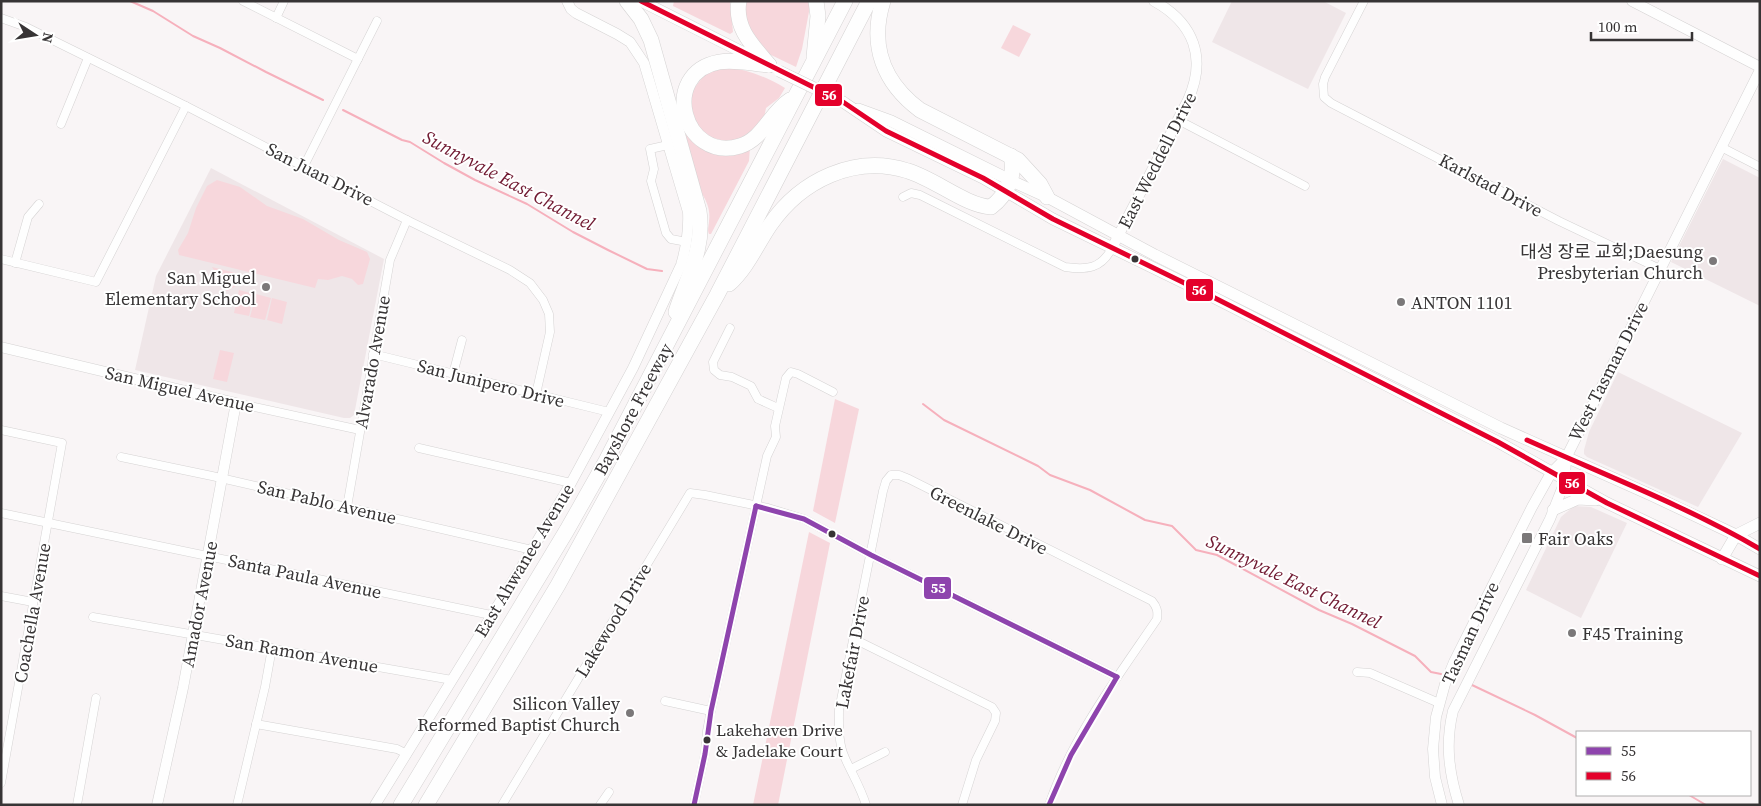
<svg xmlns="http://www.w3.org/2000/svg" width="1761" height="806" viewBox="0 0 1761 806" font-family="'Source Serif 4','Noto Sans KR',serif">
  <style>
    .built { fill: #efe6e8 }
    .green { fill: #f7d7dc }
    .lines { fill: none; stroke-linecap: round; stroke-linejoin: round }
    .stream { stroke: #f6b0bc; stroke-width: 2 }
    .minor-casing { stroke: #d5d3d3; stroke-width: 9 }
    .tertiary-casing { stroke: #d5d3d3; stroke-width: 11 }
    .secondary-casing { stroke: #d5d3d3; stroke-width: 12 }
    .motorway-casing { stroke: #d5d3d3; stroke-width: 16 }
    .minor { stroke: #fefefe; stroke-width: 8 }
    .tertiary { stroke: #fefefe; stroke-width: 10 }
    .secondary { stroke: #fefefe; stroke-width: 11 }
    .motorway { stroke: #fefefe; stroke-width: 15 }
    .secondary-bridge-casing { stroke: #d5d3d3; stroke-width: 12; stroke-linecap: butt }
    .secondary-bridge { stroke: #fefefe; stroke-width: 11 }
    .bus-1-casing { stroke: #fff; stroke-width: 9 }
    .bus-2-casing { stroke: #fff; stroke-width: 9 }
    .bus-1 { stroke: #8e44ad; stroke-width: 5 }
    .bus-2 { stroke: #e4002b; stroke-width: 5 }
    .bus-dot { fill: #373435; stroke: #fff; stroke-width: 2 }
    .poi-dot { fill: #7b7879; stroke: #fff; stroke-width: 2 }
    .labels { text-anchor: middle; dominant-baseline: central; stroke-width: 4; stroke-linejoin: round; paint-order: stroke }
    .bus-label { font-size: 17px; fill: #373435; stroke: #fff; text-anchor: start }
    .street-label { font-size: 18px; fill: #373435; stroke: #fff }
    .poi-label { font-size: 18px; fill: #373435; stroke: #fff; text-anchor: end }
    .water-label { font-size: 19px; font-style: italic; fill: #701931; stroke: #fff }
    .line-badge { stroke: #fff; stroke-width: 2 }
    .badge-label { font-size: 14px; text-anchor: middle; font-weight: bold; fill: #fff }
  </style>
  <rect width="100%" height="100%" fill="#f9f5f6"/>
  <g class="built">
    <path d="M1232,1H1323L1346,13L1308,89L1212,42Z"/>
    <path d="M1723,159L1760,178V306L1671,262Z"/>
    <path d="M211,168L384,259L354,415L350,418H344L135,370L156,276Z"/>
    <path d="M1618,372L1742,433L1698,507L1587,457L1584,454V450L1589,432Z"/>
    <path d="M1574,506L1591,507L1627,523L1581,618L1526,590L1561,517Z"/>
  </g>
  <g class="green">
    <path d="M674,1H730L733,32L730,34L673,6Z"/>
    <path d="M741,1H811L802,49L796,67L769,54L750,38Z"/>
    <path d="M1013,25L1031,34L1019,57L1001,48Z"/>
    <path d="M724,67C746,69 765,76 785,88L779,98L766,108L764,118L758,126L737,141L728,142L706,136L693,121L690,102L692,91L705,74Z"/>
    <path d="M683,126L690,133L750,147L749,161L711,234H709C707,229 709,227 709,221C711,211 706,197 698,189L681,127Z"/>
    <path d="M217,180L240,187L267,206L303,219L339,240L367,252L370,259L363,284L358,285L352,279L342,276L328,280L318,279L315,288L179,255L178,250L188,233L196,208L207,186Z"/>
    <path d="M212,267L252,277L227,291Z"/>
    <path d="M239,290L254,294L249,316L234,313Z"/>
    <path d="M256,294L271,298L265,320L250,317Z"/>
    <path d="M272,298L287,302L282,324L267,320Z"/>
    <path d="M220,350L234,353L227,382L213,379Z"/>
    <path d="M835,399L859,409L835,523L813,511Z"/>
    <path d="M809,532L830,543L778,805H753Z"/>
  </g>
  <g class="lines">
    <g class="stream">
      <path d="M130,1L153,11L193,36L220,48L266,72L323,100"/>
      <path d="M343,110L402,140L410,142L444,163L475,180L527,204L573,232L608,250L647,269L662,271"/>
      <path d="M923,404L944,420L1038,466L1050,475L1090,490L1145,520L1172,526L1196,550L1217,555L1319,610L1352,624L1415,656L1431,672L1441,674"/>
      <path d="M1472,685L1535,715L1577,738"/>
      <path d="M1689,795L1706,805"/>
    </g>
    <g class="minor-casing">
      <g id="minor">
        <path d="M243,1L358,59"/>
        <path d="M1364,1L1325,77L1323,84L1324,97L1331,103L1559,221L1660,269"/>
        <path d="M1,18L26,27L186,106L407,220L510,270L530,283L543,300L549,314L550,332L536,394"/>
        <path d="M276,18L284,1"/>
        <path d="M1178,120L1305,186"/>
        <path d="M61,124L88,58"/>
        <path d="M668,145L650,149L654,169L651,181L666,233L671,239L687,242"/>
        <path d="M1721,147L1760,167"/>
        <path d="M304,166L377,21"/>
        <path d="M903,197L911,193L920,195L1065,267C1087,270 1101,269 1112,248"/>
        <path d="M1,259L96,282L186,106"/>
        <path d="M15,263L28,217L39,204"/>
        <path d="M730,328L713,362L714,370L720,375L732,377L751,386L758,399L778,408"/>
        <path d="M373,354L609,412"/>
        <path d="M453,374L462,340"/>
        <path d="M236,403L360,430"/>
        <path d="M1,430L62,443L1,783"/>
        <path d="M419,448L571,483"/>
        <path d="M121,457L212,476L532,550"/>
        <path d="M347,507L390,260L407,220"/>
        <path d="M1,513L491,615"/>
        <path d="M1,596L33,602"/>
        <path d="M93,617L452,680"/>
        <path d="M854,639L992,707L996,713L995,721L976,760L962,805"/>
        <path d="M1357,672L1370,673L1439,703"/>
        <path d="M665,701L711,711"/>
        <path d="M256,724L397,749L407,754"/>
        <path d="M851,769L885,752"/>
        <path d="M77,805L96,698"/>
        <path d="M237,805L265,687L272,648"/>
        <path d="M502,805L690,493L705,495L768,508L804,519L871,555L1117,677"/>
        <path d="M600,805L609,792"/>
        <path d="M694,805L705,754L707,731L711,711L767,456L776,437L775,426L786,378L791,372L798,374L833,392"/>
        <path d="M866,805C861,788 852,774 845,758C838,743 839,726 839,710L883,491L886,481L891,475H899L909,479L1152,601C1157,607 1158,611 1157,619C1117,678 1072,737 1049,805"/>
      </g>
    </g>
    <g class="tertiary-casing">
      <g id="tertiary">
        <path d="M1632,1L1760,67"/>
        <path d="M1112,248L1188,100C1207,58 1194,23 1154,1"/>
        <path d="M1,347L236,403L183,688L157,805"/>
        <path d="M375,805L532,550L571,483L633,368L681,265C686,248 689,231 688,212L644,63L630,42L617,34L576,13L571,9L567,1"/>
        <path d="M1442,805L1435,777L1433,749L1436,717L1445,684L1454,662L1532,507L1551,473L1566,458L1760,70"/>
        <path d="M1459,805C1449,773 1445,744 1453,711L1550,519L1565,481L1566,458"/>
      </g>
    </g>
    <g class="secondary-casing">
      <g id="secondary">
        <path d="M641,1L762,62"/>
        <path d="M843,102L886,131L983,178L1053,219L1207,294L1498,442L1607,503L1760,576"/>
        <path d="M858,109L891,121L1016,183L1047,197L1155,255L1501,428L1651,495L1736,535L1760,549"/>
        <path d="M1553,510L1578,499L1596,500"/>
        <path d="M1722,559L1736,535L1760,523"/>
      </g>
    </g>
    <g class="motorway-casing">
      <g id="motorway">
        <path d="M627,1L641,19L651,40L699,211C705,249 687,277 676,312"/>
        <path d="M739,1C734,28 753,46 769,65"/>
        <path d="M883,1C869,46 884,83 920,110L1018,160L1040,184L1047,197"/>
        <path d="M814,57L818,16L816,1"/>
        <path d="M769,65C753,64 735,59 719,62C659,73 683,163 740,146C763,139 770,113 790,100"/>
        <path d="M729,284C747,268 757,244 770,225C801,180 855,154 908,171C935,179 966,206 991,207C1007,195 1016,175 1011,156"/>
        <path d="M401,805L567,530L606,461L845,1"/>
        <path d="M426,805L558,585L717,295L869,1"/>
      </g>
    </g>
    <use href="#minor" class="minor"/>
    <use href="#tertiary" class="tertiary"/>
    <use href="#secondary" class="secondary"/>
    <use href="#motorway" class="motorway"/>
    <g class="secondary-bridge-casing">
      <path id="secondary-bridge" d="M779,71L843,102"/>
    </g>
    <use href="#secondary-bridge" class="secondary-bridge"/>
    <g class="bus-1-casing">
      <g id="bus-1">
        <path d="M756,506L804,519L871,555L1117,677"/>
        <path d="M694,805L705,754L711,711L756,506"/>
        <path d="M1049,805L1071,755L1117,677"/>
      </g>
    </g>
    <g class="bus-2-casing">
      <g id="bus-2">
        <path d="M641,1L843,102L886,131L983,178L1053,219L1207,294L1498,442L1607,503L1760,576"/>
        <path d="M1527,440C1605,475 1686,506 1760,549"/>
      </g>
    </g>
    <use href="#bus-1" class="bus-1"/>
    <use href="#bus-2" class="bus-2"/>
  </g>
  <g class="bus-dot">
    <circle cx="1135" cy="259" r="4.5"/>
    <circle cx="832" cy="534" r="4.5"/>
    <circle cx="707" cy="740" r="4.5"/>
  </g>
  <g class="poi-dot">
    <circle cx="1713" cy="261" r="5"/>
    <circle cx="266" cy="287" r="5"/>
    <circle cx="1401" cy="302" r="5"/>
    <rect x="1521" y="532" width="12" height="12" rx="2.5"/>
    <circle cx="1572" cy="633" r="5"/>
    <circle cx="630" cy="713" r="5"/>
  </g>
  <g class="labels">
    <g class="bus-label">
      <text x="716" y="730">Lakehaven Drive<tspan x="716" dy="21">&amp; Jadelake Court</tspan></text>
    </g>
    <g class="street-label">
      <text transform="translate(1157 160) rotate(-63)">East Weddell Drive</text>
      <text transform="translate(320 174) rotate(27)">San Juan Drive</text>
      <text transform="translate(1491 185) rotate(28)">Karlstad Drive</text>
      <text transform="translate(372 362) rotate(-80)">Alvarado Avenue</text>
      <text transform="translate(1608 371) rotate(-63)">West Tasman Drive</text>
      <text transform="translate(491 383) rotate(14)">San Junipero Drive</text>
      <text transform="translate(180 389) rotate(13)">San Miguel Avenue</text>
      <text transform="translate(633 409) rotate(-62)">Bayshore Freeway</text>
      <text transform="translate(327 502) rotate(13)">San Pablo Avenue</text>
      <text transform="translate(989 520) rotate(27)">Greenlake Drive</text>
      <text transform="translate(524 560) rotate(-59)">East Ahwanee Avenue</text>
      <text transform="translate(305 576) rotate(12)">Santa Paula Avenue</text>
      <text transform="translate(199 604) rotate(-79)">Amador Avenue</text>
      <text transform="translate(32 613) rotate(-80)">Coachella Avenue</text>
      <text transform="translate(613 620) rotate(-59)">Lakewood Drive</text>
      <text transform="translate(1470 633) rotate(-65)">Tasman Drive</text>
      <text transform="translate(852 652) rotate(-79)">Lakefair Drive</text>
      <text transform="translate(302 653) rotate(10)">San Ramon Avenue</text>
    </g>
    <g class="poi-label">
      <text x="1703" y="251">대성 장로 교회;Daesung<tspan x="1703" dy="21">Presbyterian Church</tspan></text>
      <text x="256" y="277">San Miguel<tspan x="256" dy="21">Elementary School</tspan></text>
      <text x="1411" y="302" text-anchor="start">ANTON 1101</text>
      <text x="1538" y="538" text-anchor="start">Fair Oaks</text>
      <text x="1582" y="633" text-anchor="start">F45 Training</text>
      <text x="620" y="703">Silicon Valley<tspan x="620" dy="21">Reformed Baptist Church</tspan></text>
    </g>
    <g class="water-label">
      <text transform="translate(509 180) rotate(28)">Sunnyvale East Channel</text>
      <text transform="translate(1294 581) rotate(26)">Sunnyvale East Channel</text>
    </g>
  </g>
  <g class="line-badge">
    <rect x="814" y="83" width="29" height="24" rx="5" fill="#e4002b"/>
    <rect x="1185" y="278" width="29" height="24" rx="5" fill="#e4002b"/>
    <rect x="1558" y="471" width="28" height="24" rx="5" fill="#e4002b"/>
    <rect x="923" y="576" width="29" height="24" rx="5" fill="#8e44ad"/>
  </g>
  <g class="badge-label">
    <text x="829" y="100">56</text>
    <text x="1199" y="295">56</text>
    <text x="1572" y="488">56</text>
    <text x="938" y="593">55</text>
  </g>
  <rect width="1761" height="806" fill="none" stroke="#373435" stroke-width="5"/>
  <rect x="1576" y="731" width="175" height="65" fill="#ffffff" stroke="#afaeae"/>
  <rect x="1586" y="747" width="25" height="8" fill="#8e44ad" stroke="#afaeae"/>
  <text x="1621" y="756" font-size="15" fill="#373435">55</text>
  <rect x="1586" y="772" width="25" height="8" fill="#e4002b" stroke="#afaeae"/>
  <text x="1621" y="781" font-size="15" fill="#373435">56</text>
  <g transform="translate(35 35) rotate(102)" stroke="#ffffff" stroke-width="4" paint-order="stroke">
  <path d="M0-4L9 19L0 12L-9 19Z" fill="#373435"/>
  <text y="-8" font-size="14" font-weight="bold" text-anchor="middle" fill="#373435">N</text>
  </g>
  <path d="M1591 32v8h101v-8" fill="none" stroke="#373435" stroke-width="2.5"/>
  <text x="1598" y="32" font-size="15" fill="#373435" stroke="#ffffff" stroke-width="4" paint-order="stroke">100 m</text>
</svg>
